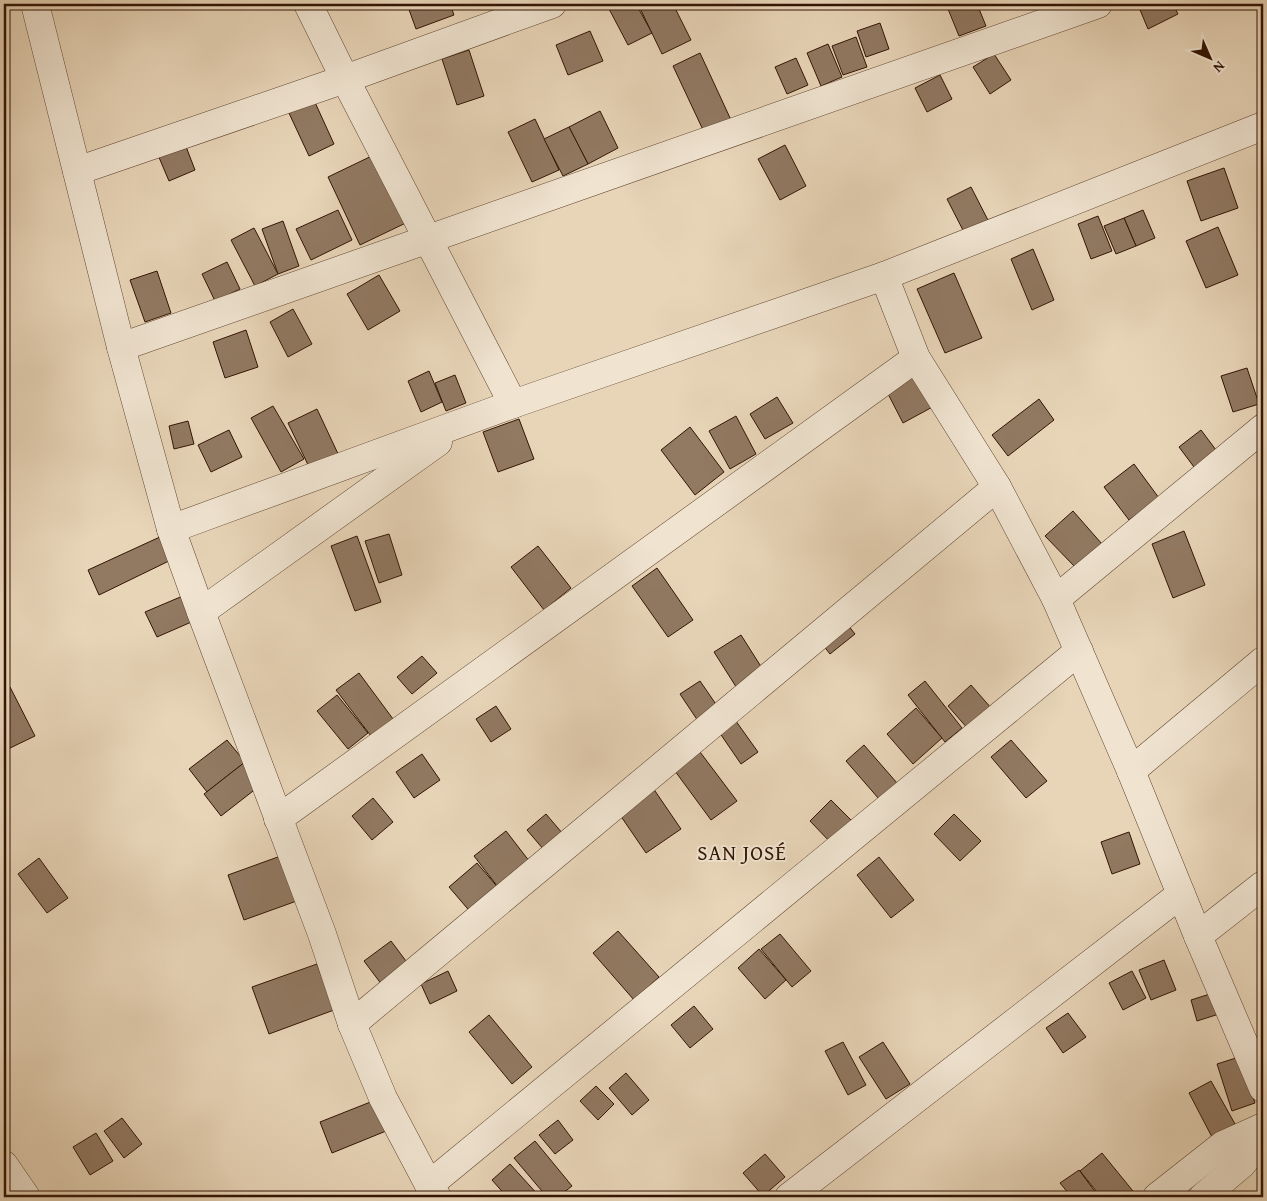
<svg xmlns="http://www.w3.org/2000/svg" width="1267" height="1201" viewBox="0 0 1267 1201" font-family="'Gentium Book Plus',serif">
  <style>
    .building { fill: #917962; stroke: #321504 }
    .lines { fill: none; stroke-linecap: round; stroke-linejoin: round }
    .minor-casing { stroke: #604531; stroke-width: 29 }
    .minor { stroke: #f0e4d1; stroke-width: 28 }
    .labels { text-anchor: middle; dominant-baseline: central; stroke-width: 4; stroke-linejoin: round; paint-order: stroke }
    .neighbourhood-label { font-size: 21px; letter-spacing: 1px; fill: #321504; stroke: #f0e4d1 }
  </style>
  <rect width="100%" height="100%" fill="#e8d5b8"/>
  <filter id="stains"><feTurbulence type="fractalNoise" baseFrequency=".004" numOctaves="4"/><feColorMatrix values="0 0 0 0 .2 0 0 0 0 .09 0 0 0 0 .02 0 0 0 .5 -.17"/></filter>
  <radialGradient id="worn" r=".72"><stop offset=".6" stop-color="#630" stop-opacity="0"/><stop offset="1" stop-color="#630" stop-opacity=".3"/></radialGradient>
  <g class="building">
    <path d="M407,4H450L454,15L416,29Z"/>
    <path d="M614,4H636L652,33L628,45L608,7Z"/>
    <path d="M638,4H673L691,40L662,54Z"/>
    <path d="M946,4H977L986,26L959,36Z"/>
    <path d="M1141,4H1173L1178,14L1148,29L1138,5Z"/>
    <path d="M880,23L889,49L866,57L857,31Z"/>
    <path d="M590,31L603,61L568,75L556,45Z"/>
    <path d="M856,37L867,67L843,75L832,46Z"/>
    <path d="M828,44L842,77L821,86L807,53Z"/>
    <path d="M469,50L484,96L457,105L442,59Z"/>
    <path d="M700,53L731,120L704,132L673,66Z"/>
    <path d="M994,54L1011,80L990,94L973,67Z"/>
    <path d="M796,58L808,85L787,94L775,67Z"/>
    <path d="M940,75L952,99L927,112L915,88Z"/>
    <path d="M313,98L334,144L309,156L288,111Z"/>
    <path d="M600,111L618,148L588,164L569,127Z"/>
    <path d="M535,119L559,170L532,182L508,132Z"/>
    <path d="M569,127L588,164L563,176L544,139Z"/>
    <path d="M185,144L195,170L169,181L158,155Z"/>
    <path d="M785,145L806,186L780,200L758,159Z"/>
    <path d="M380,152L412,220L360,245L328,177Z"/>
    <path d="M1224,168L1238,208L1201,221L1187,181Z"/>
    <path d="M971,187L991,226L967,238L947,199Z"/>
    <path d="M338,210L352,240L311,260L296,229Z"/>
    <path d="M1143,210L1155,238L1136,246L1124,218Z"/>
    <path d="M1098,216L1112,251L1091,259L1078,224Z"/>
    <path d="M1124,218L1136,246L1116,254L1104,226Z"/>
    <path d="M283,221L299,266L278,274L262,229Z"/>
    <path d="M1218,227L1238,275L1206,288L1186,241Z"/>
    <path d="M254,228L278,274L255,286L231,240Z"/>
    <path d="M1033,249L1054,300L1032,310L1011,259Z"/>
    <path d="M227,262L240,289L215,301L202,274Z"/>
    <path d="M157,271L171,313L145,322L130,280Z"/>
    <path d="M954,273L982,338L945,353L917,289Z"/>
    <path d="M379,275L400,311L368,330L347,294Z"/>
    <path d="M293,309L312,344L288,357L270,322Z"/>
    <path d="M246,330L258,367L225,378L213,342Z"/>
    <path d="M1247,368L1259,404L1233,412L1221,376Z"/>
    <path d="M429,371L442,402L421,412L408,381Z"/>
    <path d="M920,372L938,404L903,423L886,390Z"/>
    <path d="M455,375L466,403L446,411L435,383Z"/>
    <path d="M777,397L793,423L765,439L750,414Z"/>
    <path d="M1039,399L1054,420L1008,456L992,435Z"/>
    <path d="M273,406L304,459L281,472L251,418Z"/>
    <path d="M317,409L340,458L311,471L288,423Z"/>
    <path d="M736,416L756,454L730,469L709,431Z"/>
    <path d="M519,419L534,459L498,472L483,432Z"/>
    <path d="M188,421L194,444L174,449L169,426Z"/>
    <path d="M690,427L724,472L695,495L661,450Z"/>
    <path d="M229,430L242,457L211,472L198,445Z"/>
    <path d="M1201,430L1219,454L1197,471L1179,447Z"/>
    <path d="M1134,464L1159,498L1129,520L1104,487Z"/>
    <path d="M1073,511L1102,544L1076,568L1045,536Z"/>
    <path d="M1184,531L1205,585L1173,598L1152,544Z"/>
    <path d="M389,534L402,575L379,583L365,541Z"/>
    <path d="M162,536L173,559L99,595L88,570Z"/>
    <path d="M357,536L381,602L355,611L331,546Z"/>
    <path d="M538,546L571,588L544,610L511,567Z"/>
    <path d="M657,568L693,620L668,637L632,586Z"/>
    <path d="M185,595L196,620L157,637L145,612Z"/>
    <path d="M844,620L855,634L830,654L819,640Z"/>
    <path d="M741,635L767,676L740,693L714,652Z"/>
    <path d="M422,656L437,673L412,694L397,677Z"/>
    <path d="M359,673L396,723L374,740L336,690Z"/>
    <path d="M700,681L722,713L702,727L680,694Z"/>
    <path d="M925,681L962,728L945,742L908,695Z"/>
    <path d="M971,685L992,709L969,730L948,706Z"/>
    <path d="M10,687L35,736L8,749L4,741V690Z"/>
    <path d="M337,695L368,733L348,749L317,711Z"/>
    <path d="M496,706L511,729L491,742L476,719Z"/>
    <path d="M916,708L942,738L913,764L887,734Z"/>
    <path d="M733,717L758,752L741,764L717,729Z"/>
    <path d="M227,740L245,762L207,792L189,769Z"/>
    <path d="M1011,740L1047,781L1026,798L991,757Z"/>
    <path d="M864,745L897,783L879,799L846,761Z"/>
    <path d="M697,748L737,801L711,820L672,767Z"/>
    <path d="M422,754L440,780L414,798L396,772Z"/>
    <path d="M245,762L262,784L221,816L204,794Z"/>
    <path d="M653,788L681,829L646,853L618,812Z"/>
    <path d="M373,798L393,822L372,840L352,816Z"/>
    <path d="M831,800L855,824L833,845L810,821Z"/>
    <path d="M546,814L563,834L544,850L527,830Z"/>
    <path d="M954,814L981,841L960,861L934,834Z"/>
    <path d="M506,831L533,866L501,891L474,856Z"/>
    <path d="M1129,832L1140,864L1112,874L1101,842Z"/>
    <path d="M289,853L305,898L244,920L228,875Z"/>
    <path d="M879,857L914,900L891,918L857,875Z"/>
    <path d="M39,858L68,898L47,913L18,874Z"/>
    <path d="M477,863L501,891L473,915L449,887Z"/>
    <path d="M618,931L659,977L634,1000L593,953Z"/>
    <path d="M780,934L811,971L792,987L761,949Z"/>
    <path d="M391,941L409,965L382,985L364,961Z"/>
    <path d="M759,949L786,980L765,999L738,968Z"/>
    <path d="M1164,960L1176,990L1151,1000L1139,970Z"/>
    <path d="M317,964L334,1010L269,1034L252,987Z"/>
    <path d="M448,971L457,991L430,1004L421,984Z"/>
    <path d="M1132,971L1146,998L1123,1010L1109,983Z"/>
    <path d="M1213,993L1219,1014L1197,1021L1191,1000Z"/>
    <path d="M694,1006L713,1029L690,1048L671,1025Z"/>
    <path d="M1068,1013L1086,1037L1063,1053L1046,1028Z"/>
    <path d="M489,1015L532,1067L512,1084L469,1032Z"/>
    <path d="M843,1042L866,1085L848,1095L825,1051Z"/>
    <path d="M883,1042L910,1084L886,1099L859,1057Z"/>
    <path d="M1239,1057L1255,1103L1232,1111L1217,1064Z"/>
    <path d="M626,1073L649,1100L632,1115L609,1088Z"/>
    <path d="M1211,1081L1235,1124L1212,1137L1189,1093Z"/>
    <path d="M596,1086L614,1104L598,1120L580,1101Z"/>
    <path d="M378,1099L391,1129L332,1153L320,1122Z"/>
    <path d="M122,1118L142,1144L124,1158L104,1131Z"/>
    <path d="M558,1120L573,1140L555,1154L539,1135Z"/>
    <path d="M96,1133L113,1161L90,1175L73,1147Z"/>
    <path d="M535,1141L572,1186L558,1197H547L514,1158Z"/>
    <path d="M1102,1153L1137,1196L1136,1197H1101L1080,1171Z"/>
    <path d="M765,1154L785,1177L763,1196L743,1173Z"/>
    <path d="M510,1164L540,1197H507L492,1180Z"/>
    <path d="M1079,1170L1099,1197H1064L1069,1194L1060,1183Z"/>
  </g>
  <g class="lines">
    <g class="minor-casing">
      <g id="minor">
        <path d="M35,4L121,347L171,529L201,612L322,934L352,1024L383,1098L429,1185L437,1197"/>
        <path d="M308,4L345,79L513,404"/>
        <path d="M77,171L345,79L552,4"/>
        <path d="M884,276L916,358L997,487L1056,599L1131,771L1198,936L1263,1088"/>
        <path d="M121,347L1098,4"/>
        <path d="M171,529L513,404L884,276L1263,126"/>
        <path d="M1056,599L1263,428"/>
        <path d="M201,612L438,442"/>
        <path d="M1131,771L1263,661"/>
        <path d="M278,819L916,358"/>
        <path d="M1198,936L1263,885"/>
        <path d="M352,1024L997,487"/>
        <path d="M4,1165L26,1197"/>
        <path d="M429,1185L1079,651"/>
        <path d="M789,1197L1181,894"/>
        <path d="M1157,1197L1223,1145L1263,1127"/>
        <path d="M1203,1197L1242,1164L1263,1138"/>
      </g>
    </g>
    <use href="#minor" class="minor"/>
  </g>
  <g class="labels">
    <g class="neighbourhood-label">
      <text x="742" y="852">SAN JOSÉ</text>
    </g>
  </g>
  <rect width="1267" height="1201" fill="none" stroke="#e8d5b8" stroke-width="20"/>
  <rect x="5" y="5" width="1257" height="1191" fill="none" stroke="#321504" stroke-width="2.5"/>
  <rect x="10" y="10" width="1247" height="1181" fill="none" stroke="#321504"/>
  <g transform="translate(1210 58) rotate(135)" stroke="#f0e4d1" stroke-width="4" paint-order="stroke">
  <path d="M0-4L9 19L0 12L-9 19Z" fill="#321504"/>
  <text y="-8" font-size="14" font-weight="bold" text-anchor="middle" fill="#321504">N</text>
  </g>
  <rect width="100%" height="100%" filter="url(#stains)"/>
  <rect width="100%" height="100%" fill="url(#worn)"/>
</svg>
